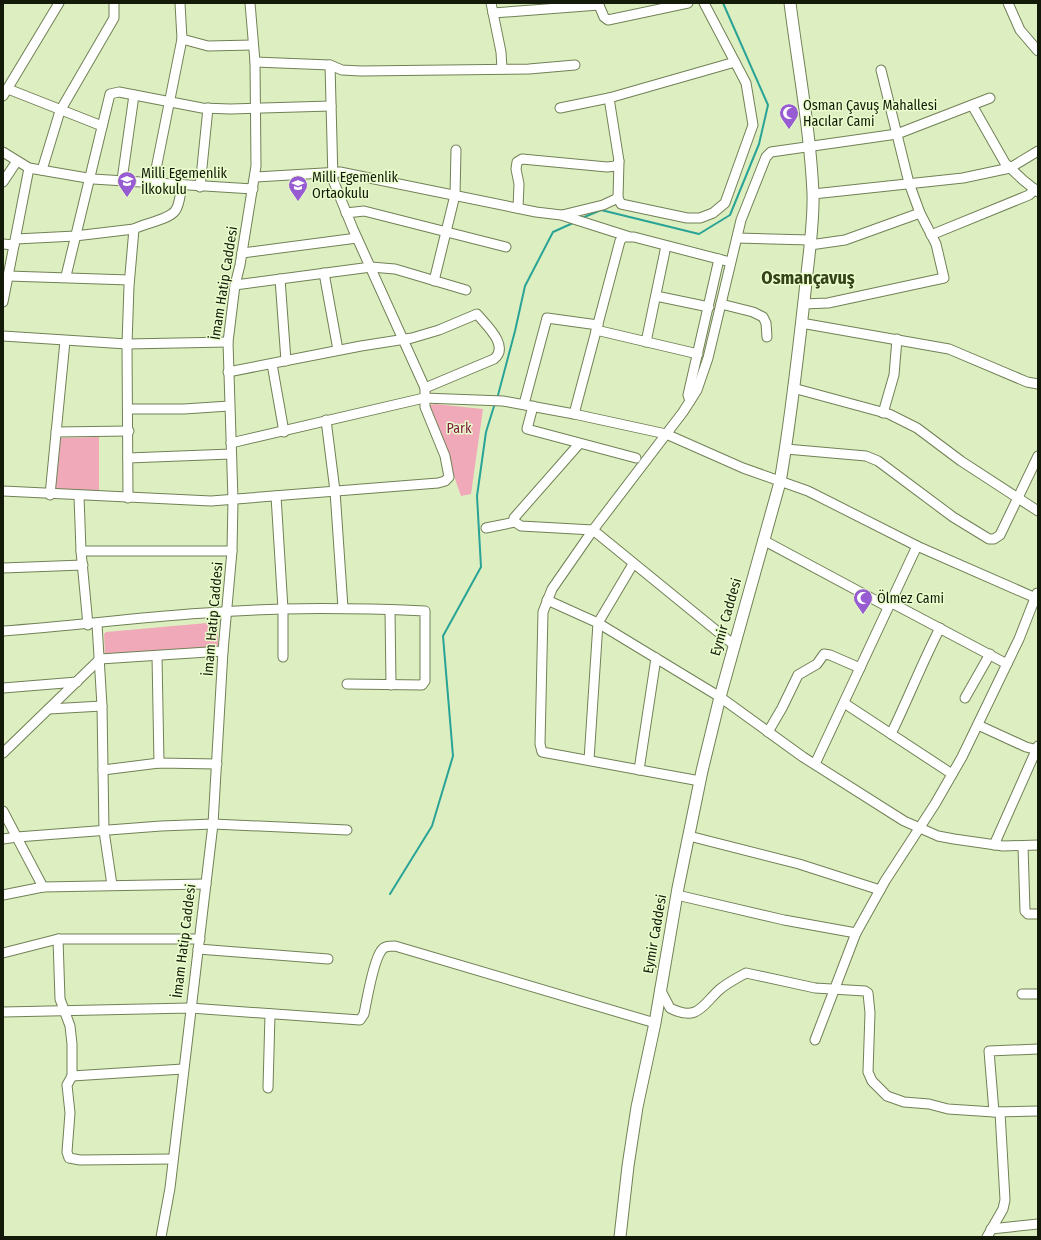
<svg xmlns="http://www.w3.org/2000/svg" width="1041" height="1240" viewBox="0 0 1041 1240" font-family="'Fira Sans Condensed',sans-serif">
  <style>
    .green { fill: #f0a9b9 }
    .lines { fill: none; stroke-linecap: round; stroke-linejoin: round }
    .stream { stroke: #2aa397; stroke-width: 2 }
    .minor-casing { stroke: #718156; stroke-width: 11 }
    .major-casing { stroke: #718156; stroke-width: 13 }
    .minor { stroke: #fff; stroke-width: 9 }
    .major { stroke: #fff; stroke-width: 11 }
    .labels { text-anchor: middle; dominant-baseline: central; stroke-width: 3; stroke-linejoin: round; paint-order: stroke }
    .poi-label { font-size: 14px; fill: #141a09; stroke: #eafdcd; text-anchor: start }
    .street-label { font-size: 14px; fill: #141a09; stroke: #eafdcd }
    .park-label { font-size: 14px; fill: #7a183b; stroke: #eafdcd }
    .district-label { font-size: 18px; font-weight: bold; fill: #36431a; stroke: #eafdcd }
  </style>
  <rect width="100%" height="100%" fill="#ddefc0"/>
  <g class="green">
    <path d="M435,404L483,409L471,494L461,496L429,405Z"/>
    <path d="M99,437V491L55,490L59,438Z"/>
    <path d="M218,622V646L216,649L105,655L104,634L106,632Z"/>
  </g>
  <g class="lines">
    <g class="stream">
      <path d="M582,218L601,210L699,234L730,215L759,144L768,105L723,3"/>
      <path d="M497,399L515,331L525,286L553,232L573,223"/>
      <path d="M390,894L432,826L453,756L443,636L481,567L477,496L486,432L495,403"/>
    </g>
    <g class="minor-casing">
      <g id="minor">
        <path d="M491,3L501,52L502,69"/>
        <path d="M598,3L604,17L608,20L688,3"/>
        <path d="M1008,3L1020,30L1038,51"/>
        <path d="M493,13L599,5"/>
        <path d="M182,39L208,46L253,45"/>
        <path d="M255,62L330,65L342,70L361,71L529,69L575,65"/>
        <path d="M8,89L102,126"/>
        <path d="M3,96L59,3"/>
        <path d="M972,105L1005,163L1023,180L1038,192"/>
        <path d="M560,108L609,98L735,62"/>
        <path d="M3,152L29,168L93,179L253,189"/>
        <path d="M42,170L60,111L114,18V3"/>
        <path d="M256,177L340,172L536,212L561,215L627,236"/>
        <path d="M122,180L134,95"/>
        <path d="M3,182L17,161"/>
        <path d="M153,184L182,39L180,3"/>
        <path d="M200,187L208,108"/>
        <path d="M813,194L963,178L1010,168L1038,151"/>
        <path d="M618,198L621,204L687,218H700L713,213L725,203L753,125L746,83L704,3"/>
        <path d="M518,208L519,184L516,169L517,162L522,159L607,167L616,166L619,161L609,98"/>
        <path d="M346,213L364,211L506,247"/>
        <path d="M562,215L603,205L618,198L619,161"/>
        <path d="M931,235L1029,195L1035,189"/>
        <path d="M737,238L810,240"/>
        <path d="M16,239L75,236L134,229"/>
        <path d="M3,244L14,245"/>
        <path d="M810,245L845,240L920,213"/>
        <path d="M242,253L357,238"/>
        <path d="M324,273L338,350"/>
        <path d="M8,276L129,280"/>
        <path d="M66,276L110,94L119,92L202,108L230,109L331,106"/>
        <path d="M280,279L286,361"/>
        <path d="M434,281L455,195L456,150"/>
        <path d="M235,285L371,267L395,269L466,290"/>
        <path d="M656,296L709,307"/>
        <path d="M3,302L29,168"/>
        <path d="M721,304L753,312L763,317L766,323L767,337"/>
        <path d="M803,304L828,303L944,278L936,244L920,213L909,183L881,70"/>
        <path d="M801,323L949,349L1027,382L1038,384"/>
        <path d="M596,330L698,354"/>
        <path d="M3,336L127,344L228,342"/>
        <path d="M646,342L666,246"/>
        <path d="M272,364L284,432"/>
        <path d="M228,372L361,346L412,338L439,330L477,314C486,325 510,346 494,359L425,388"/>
        <path d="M793,388L889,414L917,428L961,461L1038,511"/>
        <path d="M690,401L688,395L719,259"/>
        <path d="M524,404L547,318L598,325"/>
        <path d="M533,406L527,429L636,458"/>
        <path d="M129,409H184L229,406"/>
        <path d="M883,413L894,375L897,339"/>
        <path d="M574,414L620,241L623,237H634L730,262"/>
        <path d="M326,420L335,491L343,608"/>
        <path d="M56,432L129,431"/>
        <path d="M231,443L424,398L503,401L574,414L666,434L743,468L808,491L917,546L1038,599"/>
        <path d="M579,444L514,518L515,522L521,526L593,530L734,645"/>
        <path d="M786,449L866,456L878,461L953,517L989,539H994L1000,535L1038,456"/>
        <path d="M128,458L231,454"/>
        <path d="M3,491L211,501L438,483L445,481L449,477L445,456L425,407V388L353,229L333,180L330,65"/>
        <path d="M50,495L65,341"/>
        <path d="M79,496L81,551L88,625"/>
        <path d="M276,496L283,609V657"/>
        <path d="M128,498L127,344L129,286L134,229C145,223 168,220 175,211C180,205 180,193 182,186"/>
        <path d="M486,528L515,522"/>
        <path d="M763,540L888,607"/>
        <path d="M81,551H232"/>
        <path d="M3,568L83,565"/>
        <path d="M547,600L598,623L720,697L803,757L904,821L938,836L954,839L1003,846L1038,845"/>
        <path d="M890,602L1007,664"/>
        <path d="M390,610L391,685"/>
        <path d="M97,624L102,706L104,831L112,885"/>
        <path d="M3,631C96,624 190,611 283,609C331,608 378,609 425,611V681L422,685L347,684"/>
        <path d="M157,656L159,763"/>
        <path d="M3,688L77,682"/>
        <path d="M965,698L990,654"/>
        <path d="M844,703L952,774"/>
        <path d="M49,709L102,706"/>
        <path d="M978,725L1026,747L1038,750"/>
        <path d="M768,732L782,708L798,675L817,664L824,654L830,655L860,668"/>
        <path d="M891,734C908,699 922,663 940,628"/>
        <path d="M3,753L100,659L223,651"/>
        <path d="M589,760L598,623L633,564"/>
        <path d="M815,764L917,546"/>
        <path d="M103,770L159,763L217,764"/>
        <path d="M639,770L656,658"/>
        <path d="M700,781L542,752L540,744L543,612L552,589L593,530L683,412L697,390L708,358L741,220L766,157L771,152L897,134L990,98"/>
        <path d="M3,811L43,887"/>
        <path d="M689,836L799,864L880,890"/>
        <path d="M3,839L17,837L161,826L213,824L347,830"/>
        <path d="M994,845L1038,746"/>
        <path d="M1023,846L1025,911L1028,914H1038"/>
        <path d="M3,895L43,887L206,884"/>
        <path d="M677,895L784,920L856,933"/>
        <path d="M58,939L60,999L70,1026L72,1044V1076L67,1085L70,1113L67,1152L69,1158L80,1160L173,1159"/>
        <path d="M198,949L328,959"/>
        <path d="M3,953L58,939H200"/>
        <path d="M660,989L670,1008C697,1022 702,1006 719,990C727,983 737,978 746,973L815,988L865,991L868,993L870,1013L868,1072L872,1081L887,1096L904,1102L929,1104L948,1109L994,1112L1038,1111"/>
        <path d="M1022,994H1038"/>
        <path d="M3,1012L190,1008L360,1020L364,1014C367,999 373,962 381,951C384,946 389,946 395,946L655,1023"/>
        <path d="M815,1040L856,933L885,881L935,804L962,757L1019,639L1037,593"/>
        <path d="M72,1076L183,1069"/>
        <path d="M268,1088L270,1014"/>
        <path d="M994,1112L989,1051L1038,1049"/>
        <path d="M991,1229L1038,1224"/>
        <path d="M161,1237L170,1188L213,824L223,651L232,551L233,500L228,342L235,285L240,265L256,166L255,62L250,3"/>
        <path d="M987,1237L1003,1209L1005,1200L1000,1112"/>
      </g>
    </g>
    <g class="major-casing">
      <path id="major" d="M620,1237L628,1166L637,1107L655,1023L678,888L702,771L720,697L780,482C791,419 798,355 805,292C808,260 814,225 813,193C810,129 798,66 790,3"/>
    </g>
    <use href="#minor" class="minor"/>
    <use href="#major" class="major"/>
  </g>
  <defs>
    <g id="mosque-pin" transform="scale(1)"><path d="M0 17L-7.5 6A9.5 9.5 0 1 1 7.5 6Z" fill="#975bd2" stroke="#eafdcd"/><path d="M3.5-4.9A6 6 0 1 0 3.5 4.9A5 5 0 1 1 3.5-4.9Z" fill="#fff"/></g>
    <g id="school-pin" transform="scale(1)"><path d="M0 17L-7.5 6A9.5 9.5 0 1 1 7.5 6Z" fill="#975bd2" stroke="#eafdcd"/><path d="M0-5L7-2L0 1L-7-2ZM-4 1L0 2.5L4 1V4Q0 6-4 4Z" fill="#fff"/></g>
  </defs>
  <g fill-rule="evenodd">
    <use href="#mosque-pin" x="789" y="113"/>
    <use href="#school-pin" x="127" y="181"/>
    <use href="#school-pin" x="298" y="185"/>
    <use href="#mosque-pin" x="863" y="598"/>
  </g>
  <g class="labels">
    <g class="poi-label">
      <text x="803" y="105">Osman Çavuş Mahallesi<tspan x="803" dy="16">Hacılar Cami</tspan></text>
      <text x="141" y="173">Milli Egemenlik<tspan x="141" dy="16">İlkokulu</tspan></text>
      <text x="312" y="177">Milli Egemenlik<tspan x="312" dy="16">Ortaokulu</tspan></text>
      <text x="877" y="598">Ölmez Cami</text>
    </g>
    <g class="street-label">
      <text transform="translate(224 283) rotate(-81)">İmam Hatip Caddesi</text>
      <text transform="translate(726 617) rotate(-74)">Eymir Caddesi</text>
      <text transform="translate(213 619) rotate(-85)">İmam Hatip Caddesi</text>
      <text transform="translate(655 934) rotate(-80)">Eymir Caddesi</text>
      <text transform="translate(184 941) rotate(-83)">İmam Hatip Caddesi</text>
    </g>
    <g class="park-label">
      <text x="459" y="428">Park</text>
    </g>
    <g class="district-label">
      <text x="808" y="278">Osmançavuş</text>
    </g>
  </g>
  <rect width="1041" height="1240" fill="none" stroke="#141a09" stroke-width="8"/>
</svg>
